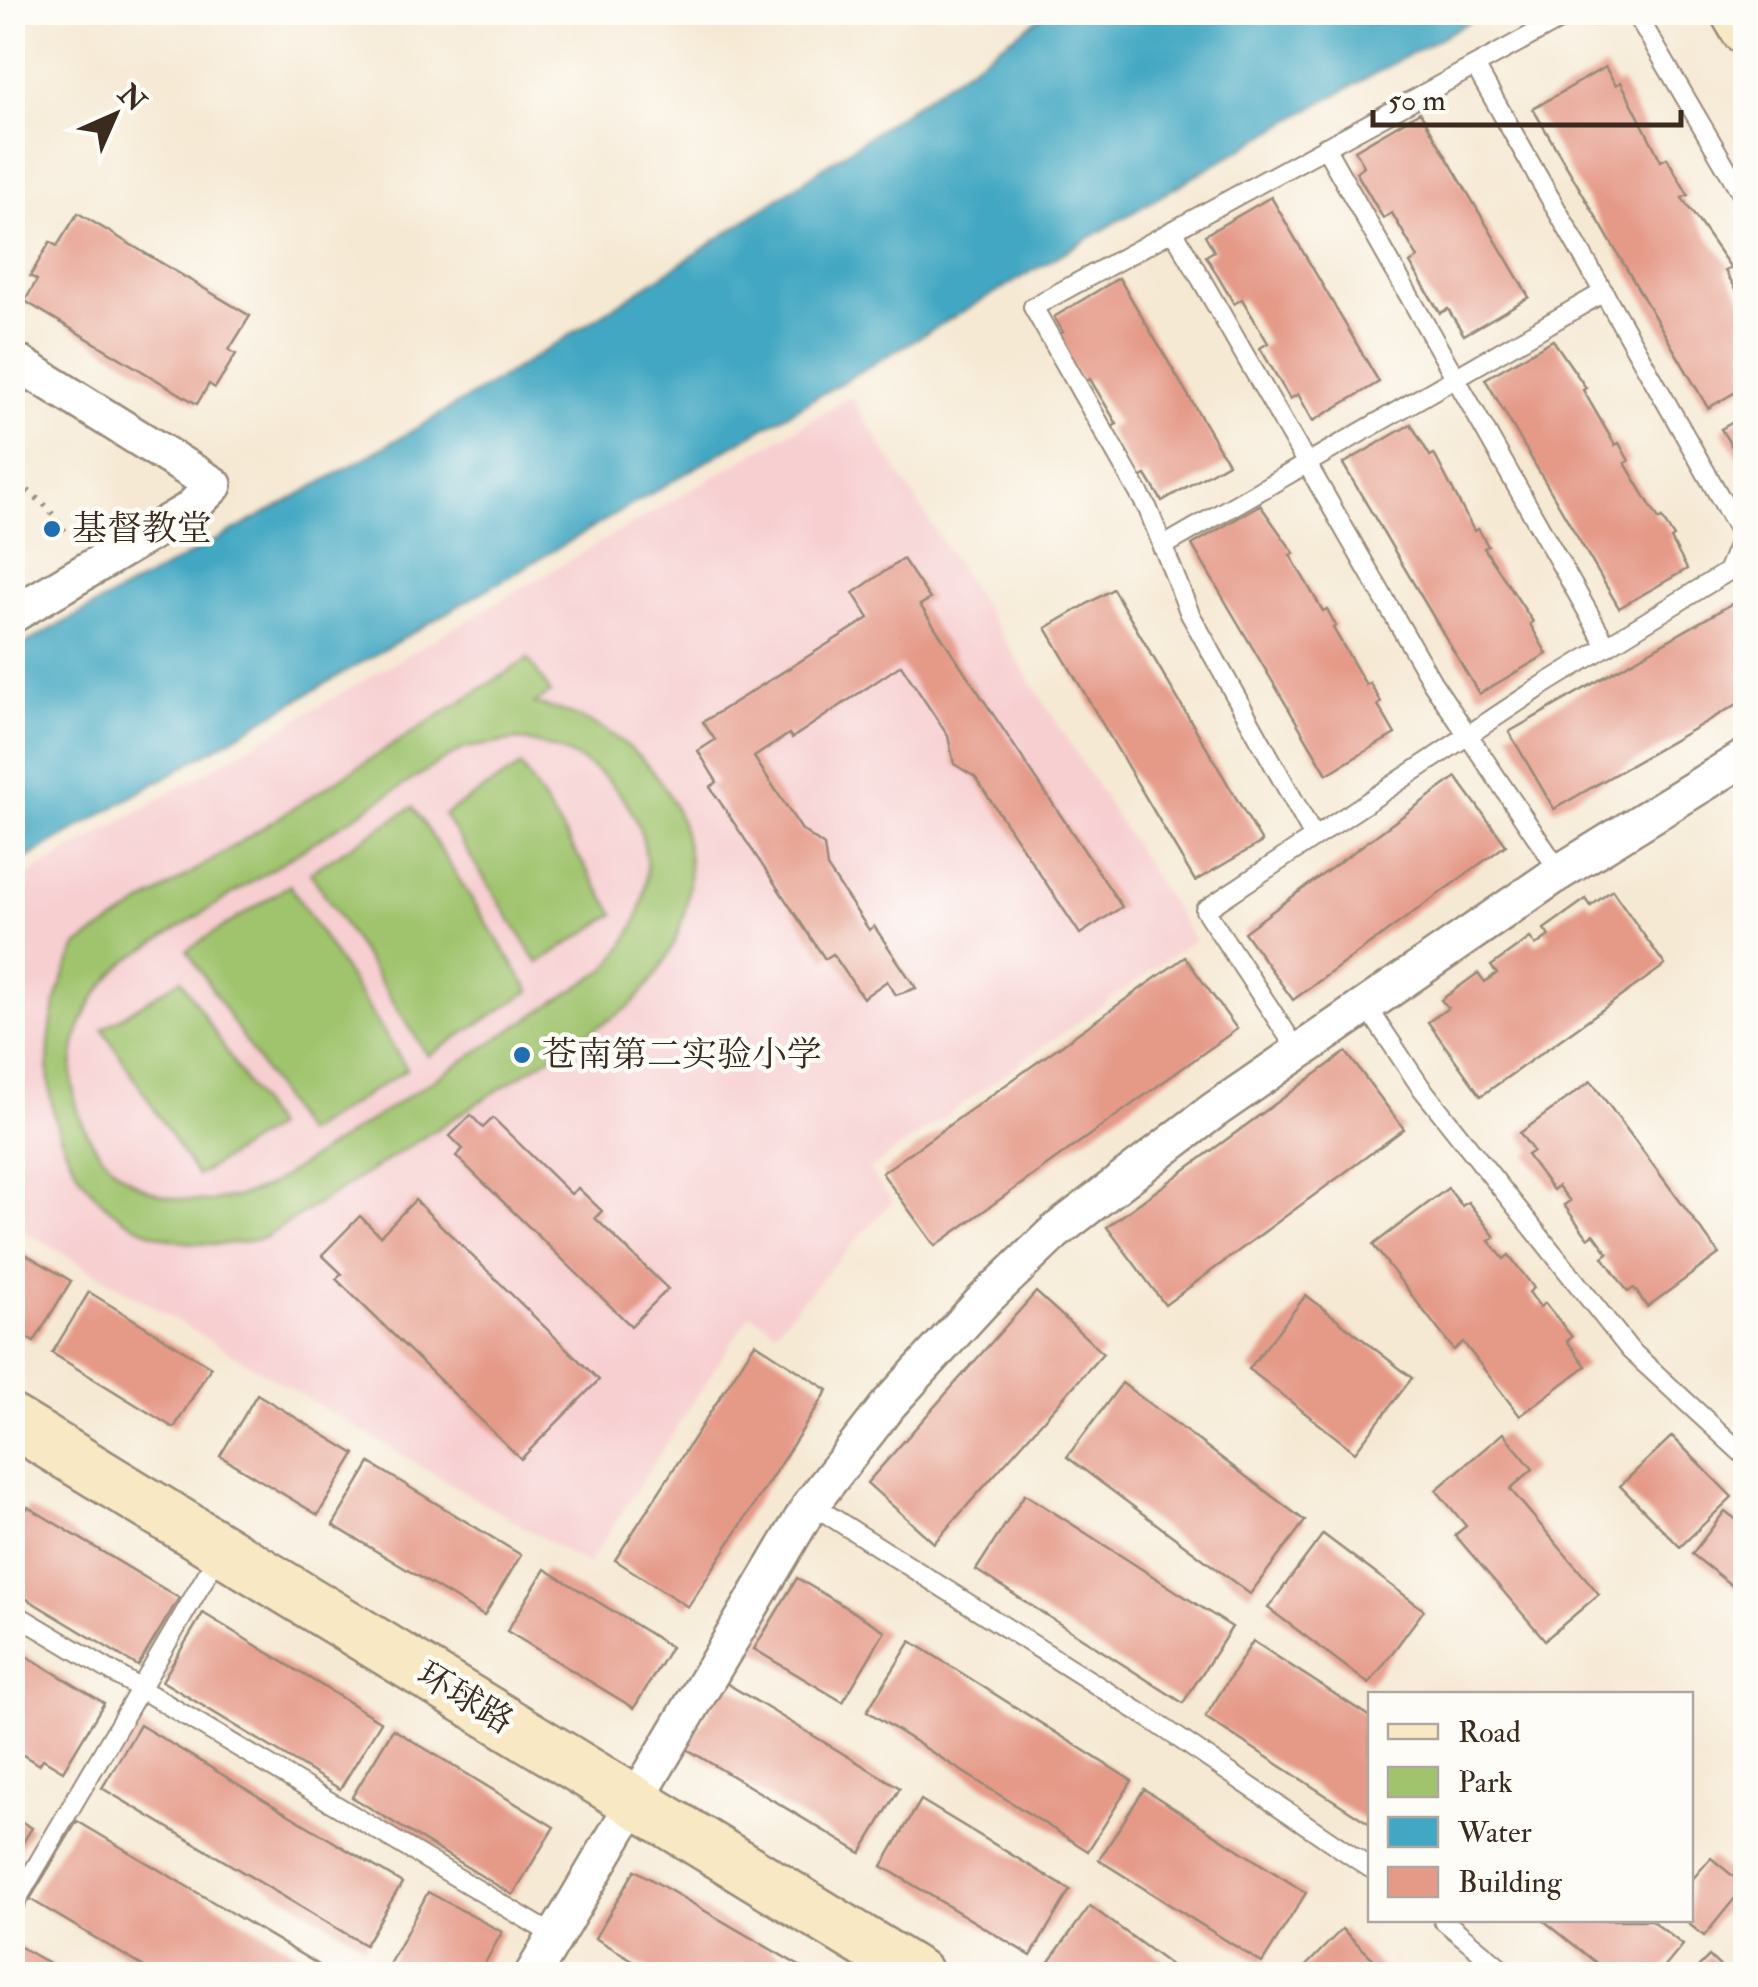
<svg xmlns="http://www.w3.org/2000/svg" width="1758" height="1987" viewBox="0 0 1758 1987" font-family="'IM FELL Double Pica','Noto Serif SC',serif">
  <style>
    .built { fill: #f7cfd1 }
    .green { fill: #a0c46e; stroke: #6e7746; stroke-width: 2.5; fill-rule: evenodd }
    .water { fill: #42a7c2; stroke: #3e6870; stroke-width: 2.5 }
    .building { fill: #e59a88 }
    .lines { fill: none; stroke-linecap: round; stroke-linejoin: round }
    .lane-casing { stroke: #988a79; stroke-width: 22 }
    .street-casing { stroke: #988a79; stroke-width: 40 }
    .secondary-casing { stroke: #988a79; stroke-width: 55 }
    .path { stroke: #988a79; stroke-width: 6; stroke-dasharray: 2.5 8; stroke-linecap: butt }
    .lane { stroke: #fff; stroke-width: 18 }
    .street { stroke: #fff; stroke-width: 35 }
    .secondary { stroke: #f8e8c3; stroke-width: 50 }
    .poi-dot { fill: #1f6fb2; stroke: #fdfcf7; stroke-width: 4 }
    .labels { text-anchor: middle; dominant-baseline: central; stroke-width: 9; stroke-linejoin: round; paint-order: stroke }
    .poi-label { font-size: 35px; fill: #3b2a1e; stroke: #fdfcf7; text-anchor: start }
    .street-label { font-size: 35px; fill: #3b2a1e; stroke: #fdfcf7 }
  </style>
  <rect width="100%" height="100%" fill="#fdfcf7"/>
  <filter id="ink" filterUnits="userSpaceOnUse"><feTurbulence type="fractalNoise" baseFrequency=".01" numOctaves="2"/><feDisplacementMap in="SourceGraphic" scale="20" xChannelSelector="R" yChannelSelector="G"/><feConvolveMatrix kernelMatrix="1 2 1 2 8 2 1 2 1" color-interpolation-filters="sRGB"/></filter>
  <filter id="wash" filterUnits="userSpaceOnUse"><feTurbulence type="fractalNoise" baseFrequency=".0048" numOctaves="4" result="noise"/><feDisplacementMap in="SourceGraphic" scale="40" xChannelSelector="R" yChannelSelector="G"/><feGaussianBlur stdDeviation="2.25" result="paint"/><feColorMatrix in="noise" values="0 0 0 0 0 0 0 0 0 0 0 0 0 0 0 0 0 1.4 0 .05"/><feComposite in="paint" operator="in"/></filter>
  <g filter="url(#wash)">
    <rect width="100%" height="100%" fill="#f6e9d4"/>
    <path class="built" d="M851,397L1194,940L869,1170L892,1201L775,1330L750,1314L588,1565L13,1224V884Z"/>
    <g class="green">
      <path d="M528,659L551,693L534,704C688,734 742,894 629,1007L264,1238C80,1280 0,1094 78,945ZM518,740C639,756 688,875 606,969L270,1185C113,1256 0,1072 127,961L443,760L466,748Z"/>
      <path d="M521,766L615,914L538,963L444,815Z"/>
      <path d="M413,807L530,991L428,1056L310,872Z"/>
      <path d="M290,885L407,1069L304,1134L187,950Z"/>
      <path d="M181,979L274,1127L197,1176L103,1029Z"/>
    </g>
    <path class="water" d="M1047,13H1485L1310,109L13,866V650C170,565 328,482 481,390C676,272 861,142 1047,13Z"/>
    <g id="blocks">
      <g class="building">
        <path d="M1605,67L1616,85L1621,82L1661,161L1667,158L1688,195L1682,198L1731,268L1725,271L1746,305V386L1708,408L1533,109Z"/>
        <path d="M1420,112L1529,297L1464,335L1448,309L1440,313L1410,263L1418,258L1392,213L1383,218L1356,172L1364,166L1355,150Z"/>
        <path d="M1271,197L1379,382L1313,421L1298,394L1290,399L1260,348L1268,343L1242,299L1234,304L1206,256L1214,251L1205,235Z"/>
        <path d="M78,213L250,316L229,350L236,354L215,388L209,384L197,404L25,301L37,280L30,276L50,242L57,246Z"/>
        <path d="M1119,278L1228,463L1162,501L1146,475L1138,479L1108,429L1117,424L1090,379L1082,384L1055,337L1063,332L1054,317Z"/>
        <path d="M1553,340L1586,388L1583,390L1615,445L1619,443L1629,461L1625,463L1659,520L1662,518L1674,537L1671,539L1687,569L1619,608L1485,379Z"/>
        <path d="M1746,415V470L1721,429Z"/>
        <path d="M1411,424L1430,456L1434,454L1474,531L1478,529L1488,546L1484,548L1533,622L1530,624L1547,654L1479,694L1343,464Z"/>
        <path d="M1260,505L1294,553L1290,555L1323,611L1327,609L1336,626L1333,628L1366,685L1370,683L1381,702L1378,705L1395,734L1327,774L1192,545Z"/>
        <path d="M903,559L930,599L920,605L1122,907L1080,934L975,777L954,764L948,736L901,665L792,738L789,734L754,757L802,830L824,846L827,867L869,930L874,926L916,988L896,995L887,981L863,998L833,954L825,959L710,787L717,782L698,751L715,740L703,722L869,618L853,593Z"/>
        <path d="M1113,589L1262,842L1195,881L1046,628Z"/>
        <path d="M1735,602L1746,620V699L1554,809L1509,732Z"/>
        <path d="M1456,777L1506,845L1293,1000L1244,932Z"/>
        <path d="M1612,890L1665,965L1481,1096L1428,1022L1448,1008L1441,1000L1478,973L1485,982L1497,973L1491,966L1530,938L1536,945L1549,936L1544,929L1586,899L1591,906Z"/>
        <path d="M1185,957L1237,1029L935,1246L882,1173Z"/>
        <path d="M1346,1052L1404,1129L1165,1305L1107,1227Z"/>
        <path d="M1591,1081L1719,1254L1647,1307L1634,1288L1628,1292L1603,1257L1608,1253L1594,1234L1588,1238L1564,1205L1570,1201L1558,1186L1553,1190L1527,1155L1533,1151L1520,1133Z"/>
        <path d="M471,1115L483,1128L493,1118L571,1194L578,1188L602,1211L595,1218L668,1289L631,1326L456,1156L463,1149L450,1136Z"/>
        <path d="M1448,1188L1462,1206L1468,1202L1495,1237L1489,1241L1504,1259L1509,1255L1534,1288L1529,1292L1540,1307L1545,1303L1572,1337L1567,1341L1586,1366L1520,1416L1463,1342L1454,1350L1373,1245Z"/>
        <path d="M415,1200L599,1380L521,1459L336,1279L342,1274L322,1255L360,1216L380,1236Z"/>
        <path d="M12,1246L71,1281L34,1342L12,1329Z"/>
        <path d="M89,1292L211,1367L174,1428L52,1353Z"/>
        <path d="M1036,1292L1103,1353L934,1543L867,1483Z"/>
        <path d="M1306,1295L1412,1378L1355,1452L1249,1369Z"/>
        <path d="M755,1343L828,1390L688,1607L615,1560Z"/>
        <path d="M1122,1383L1305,1521L1250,1594L1067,1457Z"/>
        <path d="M257,1394L355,1454L318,1515L220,1456Z"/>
        <path d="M1503,1433L1533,1469L1510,1489L1599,1594L1545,1640L1455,1535L1466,1526L1436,1490Z"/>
        <path d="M1672,1436L1732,1497L1680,1547L1620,1486Z"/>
        <path d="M370,1463L521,1555L484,1616L333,1525Z"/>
        <path d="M1025,1494L1232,1627L1183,1703L976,1570Z"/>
        <path d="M28,1507L179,1598L138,1666L12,1590V1533Z"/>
        <path d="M1725,1511L1746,1527V1597L1692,1554Z"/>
        <path d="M1323,1534L1424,1610L1369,1684L1268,1608Z"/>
        <path d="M545,1569L671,1647L634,1708L507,1631Z"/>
        <path d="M797,1578L885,1631L843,1702L754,1649Z"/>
        <path d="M203,1613L381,1722L340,1789L162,1681Z"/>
        <path d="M911,1641L1132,1781L1088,1851L867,1711Z"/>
        <path d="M1253,1641L1370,1717V1824L1205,1717Z"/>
        <path d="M12,1647L104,1703L63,1771L43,1759L39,1765L12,1748Z"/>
        <path d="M726,1683L900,1788L861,1853L687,1749Z"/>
        <path d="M140,1725L402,1883L365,1945L102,1788Z"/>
        <path d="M393,1729L554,1827L513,1895L352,1797Z"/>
        <path d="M1144,1789L1306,1893L1262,1963L1099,1860Z"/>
        <path d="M921,1800L1070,1890L1031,1956L882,1866Z"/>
        <path d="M12,1816L32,1828L12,1860Z"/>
        <path d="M77,1821L334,1974H156L30,1899Z"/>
        <path d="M1711,1858L1745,1886L1704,1936L1684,1920H1690V1882Z"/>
        <path d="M635,1870L808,1971L806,1974H657L595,1938Z"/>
        <path d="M428,1892L502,1932L479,1974H384Z"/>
        <path d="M1090,1906L1183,1974H1055L1045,1967Z"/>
        <path d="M1543,1920H1651L1683,1945L1659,1974H1610Z"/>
        <path d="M1342,1929L1389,1974H1298Z"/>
        <path d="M12,1942L67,1974H12Z"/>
        <path d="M1709,1956L1728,1974H1691Z"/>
      </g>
    </g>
  </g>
  <g filter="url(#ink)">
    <use href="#blocks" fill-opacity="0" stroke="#988a79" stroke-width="2.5"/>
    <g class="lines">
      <g class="lane-casing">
        <g id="lane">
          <path d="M1638,17L1746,201"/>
          <path d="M1325,147L1607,646"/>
          <path d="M1173,230L1432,682L1560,872"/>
          <path d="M1162,547L1604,292"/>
          <path d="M1314,837L1190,614L1148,509L1033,307L1559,20C1597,11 1633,18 1671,12"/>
          <path d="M1366,1005L1420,1086L1630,1350L1746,1457"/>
          <path d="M1298,1051L1205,910L1542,686L1727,572L1742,536L1475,66"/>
          <path d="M811,1504L1155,1722L1370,1868"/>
          <path d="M12,1612L555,1936"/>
          <path d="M12,1908L219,1554"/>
          <path d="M1443,1920L1508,1974"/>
        </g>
      </g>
      <g class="street-casing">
        <g id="street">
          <path d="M12,359L214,485L189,510L12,615"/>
          <path d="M533,1974L811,1504L889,1404L983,1301L1055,1232L1213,1111L1560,872L1746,757"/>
        </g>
      </g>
      <g class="secondary-casing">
        <g id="secondary">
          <path d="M1736,12L1746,29"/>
          <path d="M12,1421L917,1974"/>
        </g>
      </g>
      <path class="path" d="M12,477L47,507L69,537"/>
      <use href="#lane" class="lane"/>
      <use href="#street" class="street"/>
      <use href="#secondary" class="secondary"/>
    </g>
  </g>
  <g class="poi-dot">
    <circle cx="52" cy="529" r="10"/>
    <circle cx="522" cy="1055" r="10"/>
  </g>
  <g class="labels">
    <g class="poi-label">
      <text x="72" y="529">基督教堂</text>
      <text x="542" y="1055">苍南第二实验小学</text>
    </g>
    <g class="street-label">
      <text transform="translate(465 1698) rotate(31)">环球路</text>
    </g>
  </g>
  <rect width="1758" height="1987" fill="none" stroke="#fdfcf7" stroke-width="50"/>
  <rect x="1368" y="1692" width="325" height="230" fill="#fdfcf7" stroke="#afa8a0" stroke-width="2.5"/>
  <rect x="1388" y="1724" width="50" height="15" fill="#f8e8c3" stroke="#afa8a0" stroke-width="2.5"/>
  <text x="1458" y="1742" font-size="30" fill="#3b2a1e">Road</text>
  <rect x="1388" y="1767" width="50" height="30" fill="#a0c46e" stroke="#afa8a0" stroke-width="2.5"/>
  <text x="1458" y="1792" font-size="30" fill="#3b2a1e">Park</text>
  <rect x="1388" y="1817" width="50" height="30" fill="#42a7c2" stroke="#afa8a0" stroke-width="2.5"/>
  <text x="1458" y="1842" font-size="30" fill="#3b2a1e">Water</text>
  <rect x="1388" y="1867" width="50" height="30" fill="#e59a88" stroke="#afa8a0" stroke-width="2.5"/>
  <text x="1458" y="1892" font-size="30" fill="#3b2a1e">Building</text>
  <g transform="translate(115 115) rotate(45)" stroke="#fdfcf7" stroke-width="8" paint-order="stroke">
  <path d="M0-8L18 38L0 25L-18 38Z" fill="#3b2a1e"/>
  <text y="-15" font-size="28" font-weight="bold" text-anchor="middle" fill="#3b2a1e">N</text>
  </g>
  <path d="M1373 110v15h308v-15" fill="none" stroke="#3b2a1e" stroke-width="5"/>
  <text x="1388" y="110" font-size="30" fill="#3b2a1e" stroke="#fdfcf7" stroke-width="8" paint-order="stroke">50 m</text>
</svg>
